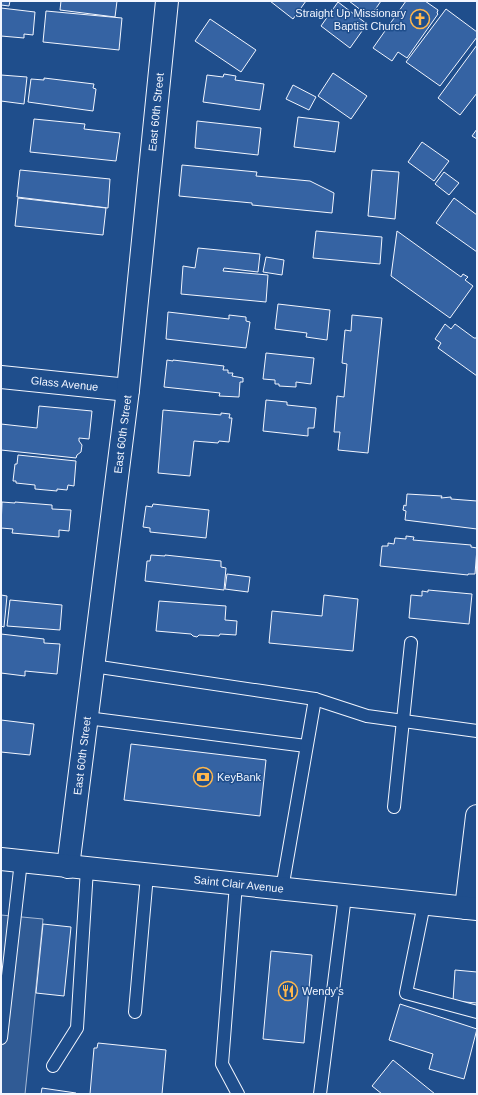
<svg xmlns="http://www.w3.org/2000/svg" width="478" height="1095" viewBox="0 0 478 1095" font-family="Arial,sans-serif">
  <style>
    .parking { fill: #305b95; stroke: #a8bbd7 }
    .building { fill: #3563a3; stroke: #f2f6ff }
    .lines { fill: none; stroke-linecap: round; stroke-linejoin: round }
    .lane-casing { stroke: #f2f6ff; stroke-width: 14 }
    .street-casing { stroke: #f2f6ff; stroke-width: 24 }
    .secondary-casing { stroke: #f2f6ff; stroke-width: 24 }
    .lane { stroke: #1f4e8c; stroke-width: 12 }
    .street { stroke: #1f4e8c; stroke-width: 22 }
    .secondary { stroke: #1f4e8c; stroke-width: 22 }
    .labels { text-anchor: middle; dominant-baseline: central; stroke-width: 3; stroke-linejoin: round; paint-order: stroke }
    .poi-label { font-size: 11px; fill: #f2f6ff; stroke: #1f4e8c; text-anchor: start }
    .street-label { font-size: 11px; fill: #f2f6ff; stroke: #1f4e8c }
  </style>
  <rect width="100%" height="100%" fill="#1f4e8c"/>
  <path class="parking" d="M1,915L43,919L25,1094H1Z"/>
  <g class="building">
    <path d="M1,1H10L9,6L1,5Z"/>
    <path d="M61,1H117L115,17L60,10Z"/>
    <path d="M270,1H306L293,19Z"/>
    <path d="M349,1H381L370,17Z"/>
    <path d="M406,1H425L438,10L437,13L438,14L407,58L398,52L392,61L373,48Z"/>
    <path d="M338,2L367,24L350,48L321,26Z"/>
    <path d="M1,8L35,12L33,35L24,34V38L1,36Z"/>
    <path d="M446,9L477,32V37L440,86L406,62Z"/>
    <path d="M46,11L122,18L119,50L43,42Z"/>
    <path d="M210,19L256,50L241,72L195,41Z"/>
    <path d="M477,45V93L460,115L438,98Z"/>
    <path d="M333,73L367,96L351,119L318,96Z"/>
    <path d="M224,74L236,76L235,80L264,84L260,110L203,102L207,75L223,77Z"/>
    <path d="M1,75L27,77L24,104L1,101Z"/>
    <path d="M44,78L94,84L93,88L96,89L93,111L28,102L31,79L44,80Z"/>
    <path d="M293,85L316,97L309,110L286,99Z"/>
    <path d="M298,117L339,122L335,152L294,147Z"/>
    <path d="M34,119L85,124L84,129L120,133L116,161L30,152Z"/>
    <path d="M197,121L261,128L258,155L195,148Z"/>
    <path d="M477,129V139L472,136Z"/>
    <path d="M422,142L449,161L434,181L408,162Z"/>
    <path d="M182,165L257,172L256,176L310,181L334,193L332,213L252,205V203L179,196Z"/>
    <path d="M20,170L110,179L108,208L17,197Z"/>
    <path d="M372,170L399,172L395,219L368,216Z"/>
    <path d="M444,172L459,183L449,195L435,184Z"/>
    <path d="M18,198L106,208L103,235L15,226Z"/>
    <path d="M454,198L477,215V252L436,223Z"/>
    <path d="M316,231L382,237L380,264L313,258Z"/>
    <path d="M397,231L461,277L463,274L468,277L465,280L473,286L450,318L391,276Z"/>
    <path d="M198,248L260,254L258,272L224,268L223,271L268,275L266,302L181,294L183,266L195,268Z"/>
    <path d="M266,257L284,260L282,275L263,272Z"/>
    <path d="M278,304L330,310L327,340L306,337L307,333L275,329Z"/>
    <path d="M168,312L229,319V315L246,317V321L250,322L246,348L166,339Z"/>
    <path d="M352,315L382,318L368,453L338,450L340,432H334L337,396L344,397L347,364L342,363L345,330L351,331Z"/>
    <path d="M445,324L451,329L455,324L474,338H477V376L438,348L441,343L435,339Z"/>
    <path d="M266,353L314,358L311,384L296,382V387L279,386V384H275V380L263,379Z"/>
    <path d="M167,360L173,361V360L224,366L223,370H228V373H233L232,376L243,378V382H240L239,397L219,396L220,393L164,387Z"/>
    <path d="M266,400L287,402V405L316,408L314,428H308V436L263,431Z"/>
    <path d="M39,406L92,411L89,439L79,438V441L82,445L81,452L77,455L76,458L1,450V424L37,428Z"/>
    <path d="M163,410L221,415V413L230,414L229,418H232L229,442L219,441L218,443L194,441L190,476L158,473Z"/>
    <path d="M18,455L76,461L74,486L68,485L67,490L57,489V491L35,489V485L16,483V481H13L15,464H17Z"/>
    <path d="M407,494L442,496L441,498L451,497V499L477,501V529L405,520L406,511L403,510L404,505L406,506Z"/>
    <path d="M2,502L15,503V502L52,505V509L71,510L69,531L59,530V537L12,533L13,529L1,528Z"/>
    <path d="M153,504L209,510L206,538L150,532V528L143,527L146,506L152,507Z"/>
    <path d="M406,536L414,537L413,540L471,545V547L477,548L475,574H468V575L380,566L382,546H388V543L394,544L395,538L406,539Z"/>
    <path d="M151,555L165,556V555L221,561V567L226,568L224,590L145,581L147,561H150Z"/>
    <path d="M227,574L250,577L248,592L225,589Z"/>
    <path d="M428,590L472,594L469,624L409,618L411,595L422,596V591L428,592Z"/>
    <path d="M1,595L7,596L4,627L1,626Z"/>
    <path d="M324,595L358,599L353,651L269,643L272,611L322,616Z"/>
    <path d="M10,600L62,605L60,630L7,626Z"/>
    <path d="M159,601L226,606L225,620L237,621L236,635L220,634L219,636L199,635L197,637L193,636L191,634L156,631Z"/>
    <path d="M1,634L44,639V643L60,644L57,674L25,671V676L1,673Z"/>
    <path d="M1,720L34,724L30,755L1,752Z"/>
    <path d="M131,744L266,760L260,816L124,800Z"/>
    <path d="M43,924L71,927L64,996L36,993Z"/>
    <path d="M271,951L312,955L304,1043L263,1039Z"/>
    <path d="M455,970L477,972V1003L453,1001Z"/>
    <path d="M400,1004L477,1029L464,1079L429,1069L433,1054L389,1040Z"/>
    <path d="M98,1043L166,1050L162,1094H90L94,1048H97Z"/>
    <path d="M393,1060L435,1094H382L372,1086Z"/>
    <path d="M42,1088L76,1093V1094H41Z"/>
  </g>
  <g class="lines">
    <g class="lane-casing">
      <g id="lane">
        <path d="M93,666L315,699L367,716L477,731"/>
        <path d="M87,718L306,746"/>
        <path d="M394,807L411,643"/>
        <path d="M236,884L222,1064L238,1094"/>
        <path d="M282,889L315,699"/>
        <path d="M424,904L406,993L477,1012"/>
        <path d="M135,1012L147,875"/>
        <path d="M1,1038L21,861"/>
        <path d="M53,1066L77,1028L87,869"/>
        <path d="M320,1094L345,896"/>
      </g>
    </g>
    <g class="street-casing">
      <g id="street">
        <path id="s1" d="M1,377L128,390"/>
        <path id="s2" d="M68,867L128,390L167,1"/>
        <path d="M466,908L477,816"/>
      </g>
    </g>
    <g class="secondary-casing">
      <g id="secondary">
        <path id="s3" d="M1,859L477,909"/>
      </g>
    </g>
    <use href="#lane" class="lane"/>
    <use href="#street" class="street"/>
    <use href="#secondary" class="secondary"/>
  </g>
  <defs>
    <g id="church-ring" transform="scale(1)"><circle r="9.5" fill="#1f4e8c" stroke="#ffb74d" stroke-width="1.5"/><path d="M-1.2-6h2.4v3.5h3.3v2.4h-3.3V6h-2.4V-.1h-3.3v-2.4h3.3Z" fill="#ffb74d"/></g>
    <g id="bank-ring" transform="scale(1)"><circle r="9.5" fill="#1f4e8c" stroke="#ffb74d" stroke-width="1.5"/><path d="M-6-4H6V4H-6ZM0-2.3a2.3 2.3 0 1 0 0 4.6a2.3 2.3 0 1 0 0-4.6Z" fill="#ffb74d"/></g>
    <g id="restaurant-ring" transform="scale(1)"><circle r="9.5" fill="#1f4e8c" stroke="#ffb74d" stroke-width="1.5"/><path d="M-5-6h1v4h1v-4h1v4h1v-4h1v5L-1.5 .5V6h-2V.5L-5-1ZM5-6V6H3V1.5H1.5Q1.5-4 5-6Z" fill="#ffb74d"/></g>
  </defs>
  <g fill-rule="evenodd">
    <use href="#church-ring" x="420" y="19"/>
    <use href="#bank-ring" x="203" y="777"/>
    <use href="#restaurant-ring" x="288" y="991"/>
  </g>
  <g class="labels">
    <g class="poi-label">
      <text x="406" y="13" text-anchor="end">Straight Up Missionary<tspan x="406" dy="13">Baptist Church</tspan></text>
      <text x="217" y="777">KeyBank</text>
      <text x="302" y="991">Wendy's</text>
    </g>
    <g class="street-label">
      <text stroke="none"><textPath href="#s2" startOffset="760">East 60th Street</textPath></text>
      <text stroke="none"><textPath href="#s1" startOffset="64">Glass Avenue</textPath></text>
      <text stroke="none"><textPath href="#s2" startOffset="436">East 60th Street</textPath></text>
      <text stroke="none"><textPath href="#s2" startOffset="112">East 60th Street</textPath></text>
      <text stroke="none"><textPath href="#s3" startOffset="239">Saint Clair Avenue</textPath></text>
    </g>
  </g>
  <rect width="478" height="1095" fill="none" stroke="#f2f6ff" stroke-width="4"/>
</svg>
